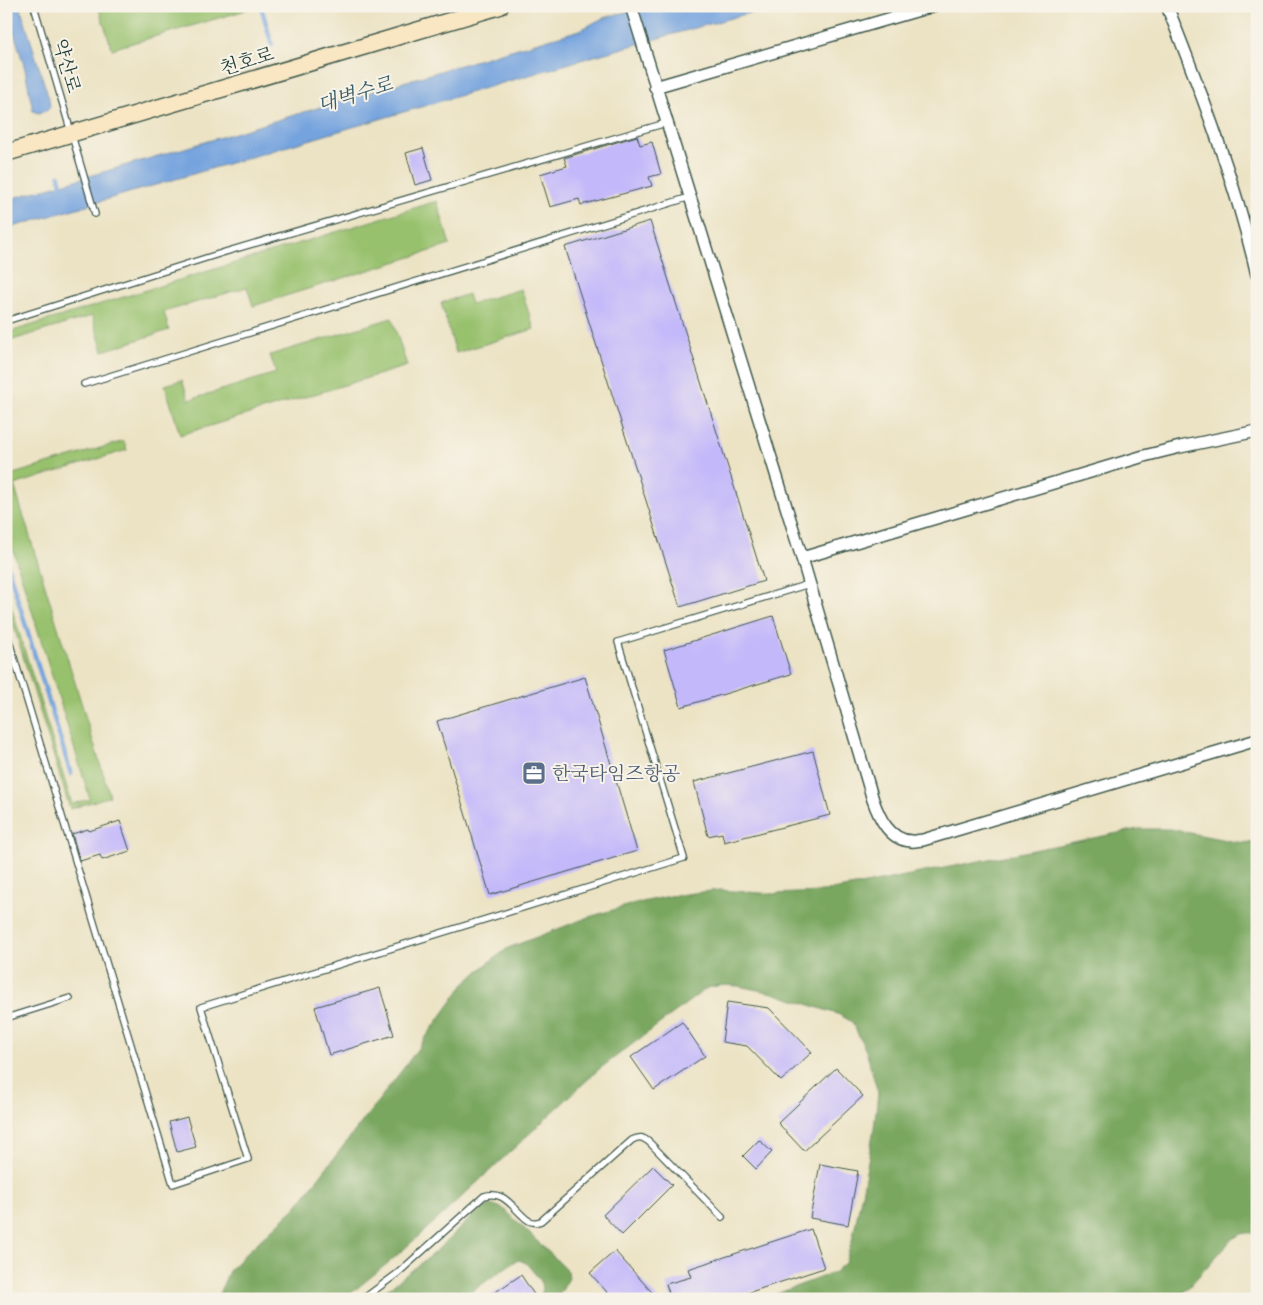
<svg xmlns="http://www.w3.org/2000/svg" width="1263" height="1305" viewBox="0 0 1263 1305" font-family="'IM FELL Great Primer','Noto Serif KR',serif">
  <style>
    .green { fill: #98c16d; stroke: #5c7f50 }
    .forest { fill: #7aa760; stroke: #4c724a }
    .water { fill: #75a3de; stroke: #4a7089 }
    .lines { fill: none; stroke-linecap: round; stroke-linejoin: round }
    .stream { stroke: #75a3de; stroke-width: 4.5 }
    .building { fill: #c3b8fa }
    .lane-casing { stroke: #3e564a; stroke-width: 8 }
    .street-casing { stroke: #3e564a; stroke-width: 14 }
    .secondary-casing { stroke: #3e564a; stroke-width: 19 }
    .lane { stroke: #fff; stroke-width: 5.5 }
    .street { stroke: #fff; stroke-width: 11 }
    .secondary { stroke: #f9e7c3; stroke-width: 16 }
    .labels { text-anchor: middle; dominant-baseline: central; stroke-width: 4; stroke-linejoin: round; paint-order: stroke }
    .street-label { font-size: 19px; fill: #1f3d34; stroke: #f7f3e8 }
    .service-label { font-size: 19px; fill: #4e5e75; stroke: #f7f3e8; text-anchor: start }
    .water-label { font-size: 20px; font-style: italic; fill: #395c67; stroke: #f7f3e8 }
  </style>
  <rect width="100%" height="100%" fill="#f7f3e8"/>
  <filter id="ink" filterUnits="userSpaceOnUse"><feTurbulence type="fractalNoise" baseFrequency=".02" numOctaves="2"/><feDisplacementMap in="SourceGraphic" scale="10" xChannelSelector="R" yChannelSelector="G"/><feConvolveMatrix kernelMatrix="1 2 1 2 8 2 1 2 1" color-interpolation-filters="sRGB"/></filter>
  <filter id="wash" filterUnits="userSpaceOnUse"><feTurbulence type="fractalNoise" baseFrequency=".0096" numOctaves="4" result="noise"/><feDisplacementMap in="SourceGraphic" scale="20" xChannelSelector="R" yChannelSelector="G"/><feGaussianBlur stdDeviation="1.12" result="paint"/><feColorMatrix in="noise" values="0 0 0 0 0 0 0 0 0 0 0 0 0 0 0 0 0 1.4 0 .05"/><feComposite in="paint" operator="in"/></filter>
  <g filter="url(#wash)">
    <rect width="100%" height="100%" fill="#ece3c4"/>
    <g class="green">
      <path d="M98,6H250L243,11L112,49Z"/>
      <path d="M437,201L450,245L253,306L247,287L164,312L169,330L103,351L92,316L6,342V333Z"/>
      <path d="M521,289L534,329L456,353L441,303L468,294L471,304Z"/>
      <path d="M392,318L407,366L180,435L165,385L182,380L189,400L276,373L270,355Z"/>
      <path d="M124,441L127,450L14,485L110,796L70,809L6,601V590L72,804L90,799L6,527V463L10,475Z"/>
    </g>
    <g class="forest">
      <path d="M1138,829H1170L1236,842L1257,843V1234C1247,1231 1240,1234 1232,1239L1178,1299H763L835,1272L845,1263L852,1241L863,1188L874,1128L878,1093L866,1051L852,1022L840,1015L773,993L738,986L721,985L707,988L598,1070L440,1217L394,1258L344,1299H218L219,1294L229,1271L242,1257L296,1207L406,1065L464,984L482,968L508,948L589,917L633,904L670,896L719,890L774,894L820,892L855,886Z"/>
      <path d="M494,1205L504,1209L568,1271L569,1278L557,1299H540L542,1291L541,1281L526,1263L519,1260L512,1263L461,1299H375L435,1252L478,1211L485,1207Z"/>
    </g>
    <g class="water">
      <path d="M6,6H20L49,99L50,106L48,110L38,113L33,111L25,69Z"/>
      <path d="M649,6H774L584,59L6,229V200C198,146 388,85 580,30L603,18Z"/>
    </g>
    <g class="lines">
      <g class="stream">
        <path d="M261,6L272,45"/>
        <path d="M59,176L62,189"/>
        <path d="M6,561L71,774"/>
      </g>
    </g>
    <g id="blocks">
      <g class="building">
        <path d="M637,136L640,145L652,142L661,174L649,177L652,186L581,205L579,199L550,207L540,174L567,166L564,158Z"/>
        <path d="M423,148L432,180L415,185L406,153Z"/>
        <path d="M650,221L764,581L680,607L565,247Z"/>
        <path d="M773,616L791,674L681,707L664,650Z"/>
        <path d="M585,677L637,851L490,895L437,721Z"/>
        <path d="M813,751L830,815L724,842L722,833L708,836L694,782Z"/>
        <path d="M120,821L130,851L102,860L100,855L80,861L72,834L88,829L89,831Z"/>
        <path d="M380,988L394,1035L329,1055L315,1007Z"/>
        <path d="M727,1002L769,1008L812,1052L781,1081L747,1046L722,1042Z"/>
        <path d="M682,1022L705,1056L654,1090L631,1057Z"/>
        <path d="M836,1068L863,1096L804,1151L778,1123Z"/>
        <path d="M187,1117L196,1147L177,1152L169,1122Z"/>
        <path d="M759,1140L772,1152L756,1169L743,1156Z"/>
        <path d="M820,1164L858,1171L848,1225L810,1218Z"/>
        <path d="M653,1166L672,1185L622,1235L603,1215Z"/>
        <path d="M811,1229L824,1268L729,1299H671L666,1284L691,1277L688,1269Z"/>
        <path d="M615,1251L658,1299H613L590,1273Z"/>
        <path d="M521,1275L537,1299H485Z"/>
      </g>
    </g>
  </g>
  <g filter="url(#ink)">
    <use href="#blocks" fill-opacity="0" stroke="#3e564a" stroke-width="1"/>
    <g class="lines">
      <g class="lane-casing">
        <g id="lane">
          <path d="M34,6L95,214"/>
          <path d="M6,321L225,252L666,123"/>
          <path d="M84,384L690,197"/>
          <path d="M6,631L173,1184L248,1159L201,1007L684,858L618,642L809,584"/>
          <path d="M6,1018L70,998"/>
          <path d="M363,1299L398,1273L484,1196C502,1190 511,1205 523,1216C526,1219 529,1222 533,1222C536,1223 538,1222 541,1221L632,1140C640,1136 643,1137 650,1143L722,1217"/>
        </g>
      </g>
      <g class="street-casing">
        <g id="street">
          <path d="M631,6L802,558L873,800C879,817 889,840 911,841C914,842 919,840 923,840L1257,740"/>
          <path d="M1167,6C1202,94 1236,183 1257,275"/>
          <path d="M655,87L933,6"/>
          <path d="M802,558L1144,456L1180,447L1257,431"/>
        </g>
      </g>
      <g class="secondary-casing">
        <path id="secondary" d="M6,153L500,6"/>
      </g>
      <use href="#lane" class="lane"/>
      <use href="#street" class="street"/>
      <use href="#secondary" class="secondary"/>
    </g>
  </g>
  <defs>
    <g id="office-square" transform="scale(1.25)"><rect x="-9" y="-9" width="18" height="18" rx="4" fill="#5c6f8a" stroke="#f7f3e8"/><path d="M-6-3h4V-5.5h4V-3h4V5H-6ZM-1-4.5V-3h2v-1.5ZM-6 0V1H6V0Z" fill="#fff"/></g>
  </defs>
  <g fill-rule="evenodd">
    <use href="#office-square" x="534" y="773"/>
  </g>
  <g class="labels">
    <g class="street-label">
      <text transform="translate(247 61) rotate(-17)">천호로</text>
      <text transform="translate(67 66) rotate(74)">약산로</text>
    </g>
    <g class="service-label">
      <text x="552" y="773">한국타임즈항공</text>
    </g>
    <g class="water-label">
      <text transform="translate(355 94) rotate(-17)">대벽수로</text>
    </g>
  </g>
  <rect width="1263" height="1305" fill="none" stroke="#f7f3e8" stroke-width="25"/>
</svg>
